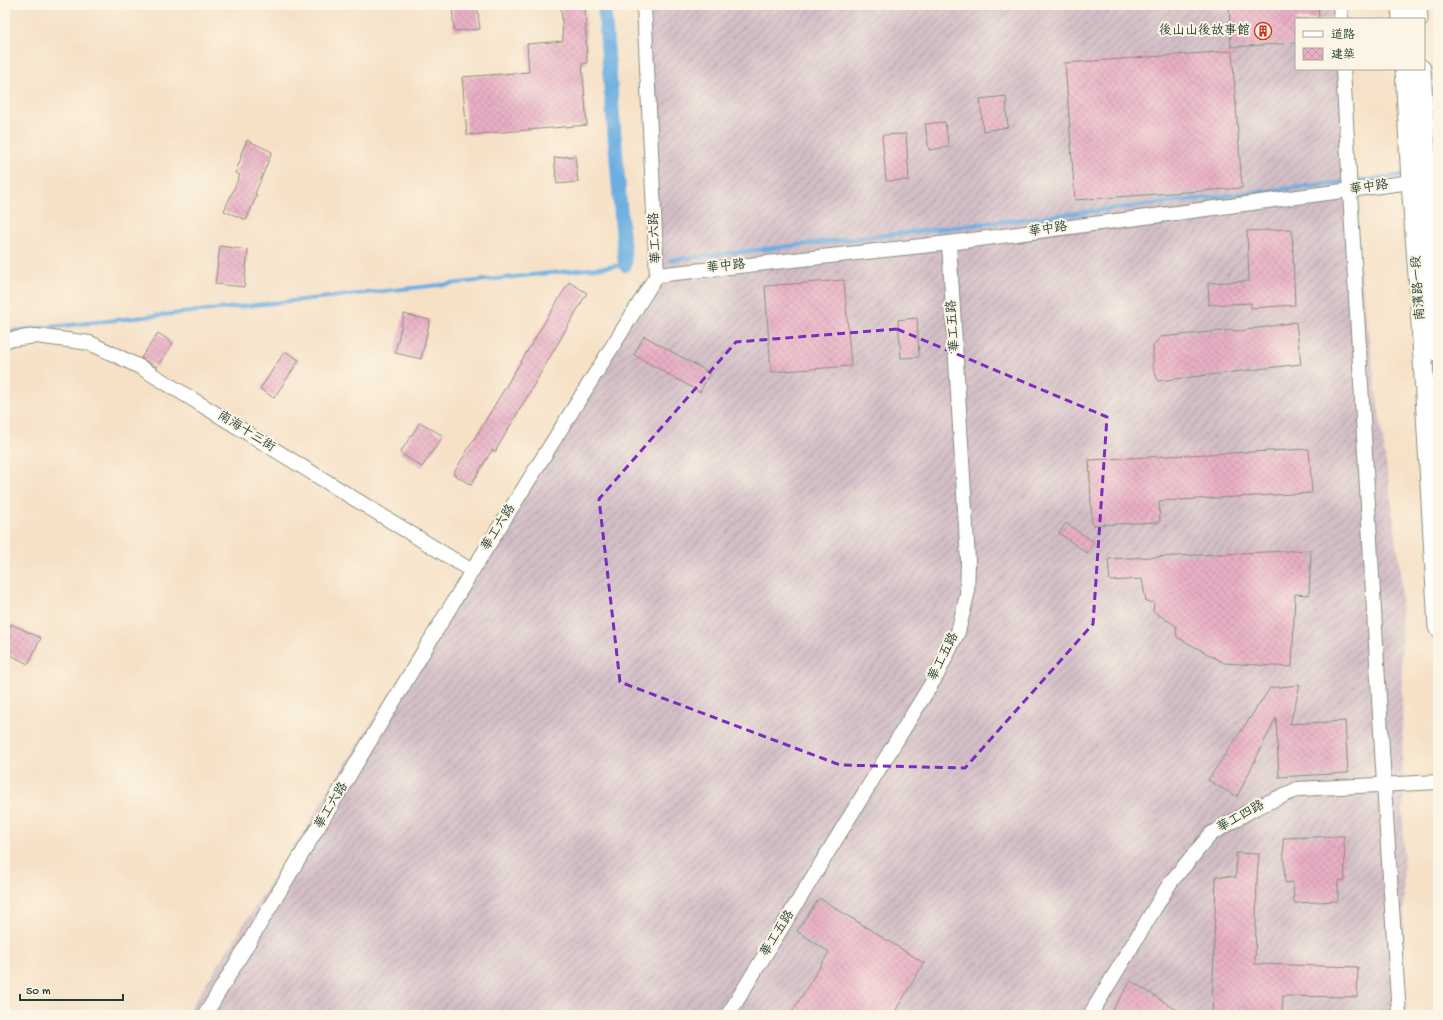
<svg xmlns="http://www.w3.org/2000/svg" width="1443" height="1020" viewBox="0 0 1443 1020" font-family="'Gochi Hand','LXGW WenKai TC',sans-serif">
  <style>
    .industrial { fill: url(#industrial-furrows) }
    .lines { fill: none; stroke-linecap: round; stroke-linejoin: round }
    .stream { stroke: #6caee1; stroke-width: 4 }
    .canal { stroke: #6caee1; stroke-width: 14 }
    .building { fill: url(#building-cross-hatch) }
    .minor-casing { stroke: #8a8f7e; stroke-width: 16 }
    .secondary-casing { stroke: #8a8f7e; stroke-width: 21 }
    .minor { stroke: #fff; stroke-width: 14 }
    .secondary { stroke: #fff; stroke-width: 19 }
    .marked { fill: none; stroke: #7b2cbf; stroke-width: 3; stroke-dasharray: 8 5; stroke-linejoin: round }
    .labels { text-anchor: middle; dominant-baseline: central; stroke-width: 4; stroke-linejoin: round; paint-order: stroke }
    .poi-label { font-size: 13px; fill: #1f3d34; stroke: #fcf5e5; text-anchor: end }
    .street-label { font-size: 13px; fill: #1f3d34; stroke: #fcf5e5 }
  </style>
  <defs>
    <pattern id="industrial-furrows" width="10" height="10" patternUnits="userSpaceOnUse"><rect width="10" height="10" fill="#d2bdc6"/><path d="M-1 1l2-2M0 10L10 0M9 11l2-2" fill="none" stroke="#aa9ba2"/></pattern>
    <pattern id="building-cross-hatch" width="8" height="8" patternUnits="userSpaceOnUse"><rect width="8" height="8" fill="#e9afc5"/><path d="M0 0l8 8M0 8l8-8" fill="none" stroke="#c797aa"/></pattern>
  </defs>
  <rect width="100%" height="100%" fill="#fcf5e5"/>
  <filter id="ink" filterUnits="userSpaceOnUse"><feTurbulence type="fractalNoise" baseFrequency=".025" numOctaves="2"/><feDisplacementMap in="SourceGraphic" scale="8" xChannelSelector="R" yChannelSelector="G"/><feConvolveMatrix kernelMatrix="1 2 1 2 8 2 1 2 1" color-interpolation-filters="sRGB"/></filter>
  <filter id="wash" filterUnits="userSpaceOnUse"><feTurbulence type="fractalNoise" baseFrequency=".012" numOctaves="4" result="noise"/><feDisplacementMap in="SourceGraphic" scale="16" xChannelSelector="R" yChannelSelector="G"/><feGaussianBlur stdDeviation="0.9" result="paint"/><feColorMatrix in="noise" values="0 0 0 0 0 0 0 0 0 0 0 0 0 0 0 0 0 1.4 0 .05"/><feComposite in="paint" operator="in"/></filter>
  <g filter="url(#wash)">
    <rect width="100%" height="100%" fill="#f6e1c7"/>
    <path class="industrial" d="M644,5H1340L1341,19H1296V69H1343L1349,190L1401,573L1405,1015H186L657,275Z"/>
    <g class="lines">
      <g class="stream">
        <path d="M670,260L1405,175"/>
        <path d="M5,332L625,265"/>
      </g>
      <path class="canal" d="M604,5L625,265"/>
    </g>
    <g id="blocks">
      <g class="building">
        <path d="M452,5H477L480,29L454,31Z"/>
        <path d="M561,5H585L587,63L582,64L587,125L467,135L462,77L529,72L527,44L563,41Z"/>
        <path d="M1229,5H1318L1319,19H1296V43L1231,47Z"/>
        <path d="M1232,51L1242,188L1075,200L1065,63Z"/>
        <path d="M1006,96L1007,108L1006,109L1008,127L983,131L980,99Z"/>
        <path d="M945,122L949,147L929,150L925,124Z"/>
        <path d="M906,134L909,180L886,181L882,135Z"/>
        <path d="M247,140L272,152L255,194L257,195L246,220L224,211L240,175L235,173L242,156H240Z"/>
        <path d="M575,156L578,182L557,184L554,158Z"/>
        <path d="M1292,229L1295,305L1251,308V303L1209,305L1208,283L1249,281L1247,231Z"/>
        <path d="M220,246L248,250L244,287L215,284Z"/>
        <path d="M844,280L851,366L771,372L765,286Z"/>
        <path d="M569,282L587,293L495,452L492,450L471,485L453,474Z"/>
        <path d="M404,314L430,320L421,359L395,353Z"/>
        <path d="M917,318L919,357L901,358L898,320Z"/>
        <path d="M1296,322L1301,364L1158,381L1153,367V346L1160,337L1232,330L1240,331Z"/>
        <path d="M158,333L173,343L157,367L141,358Z"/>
        <path d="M644,336L710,373L700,392L634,355Z"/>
        <path d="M285,351L299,360L274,398L260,389Z"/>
        <path d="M420,422L443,436L422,467L400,453Z"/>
        <path d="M1309,449L1312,493L1159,501L1160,522L1092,525L1089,460Z"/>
        <path d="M1066,523L1094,542L1087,553L1059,533Z"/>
        <path d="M1311,550L1309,595L1295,594L1292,667L1224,663L1177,637L1176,626L1153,611L1154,603L1146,601L1142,579L1110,581L1108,559Z"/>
        <path d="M11,624L41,638L28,664L5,652V637Z"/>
        <path d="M1300,685L1290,724L1345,721L1348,773L1279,777L1276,718L1237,797L1208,780L1270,688Z"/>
        <path d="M1344,836L1345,880L1338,881V901L1294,903L1293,882L1285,883L1283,838Z"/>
        <path d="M1236,853L1259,854L1257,877L1255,964L1358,967L1357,997L1283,996L1282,1015H1212L1216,876L1236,877Z"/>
        <path d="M819,898L924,963L893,1015H790L829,952L797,931Z"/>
        <path d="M1131,981L1185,1015H1109Z"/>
      </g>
    </g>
  </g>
  <g filter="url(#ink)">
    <use href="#blocks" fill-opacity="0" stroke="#8a8f7e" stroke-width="1"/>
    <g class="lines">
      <g class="minor-casing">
        <g id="minor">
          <path d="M1340,5L1341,19"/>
          <path d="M1343,69L1384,785L1399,1015"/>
          <path d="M657,275L949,243L1411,182L1438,180"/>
          <path d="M5,340L36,336L90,343L140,367L472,571"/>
          <path d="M205,1015L472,571L657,275L644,5"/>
          <path d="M728,1015L938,673L958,632L967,595L968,561L949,243"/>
          <path d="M1090,1015L1170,883L1211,834L1255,808L1298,789L1438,782"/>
        </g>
      </g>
      <g class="secondary-casing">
        <g id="secondary">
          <path d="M1401,5L1402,19"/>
          <path d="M1417,5L1418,19"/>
          <path d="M1405,69L1411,182L1419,288L1438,627"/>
          <path d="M1421,69L1438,352"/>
        </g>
      </g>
      <use href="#minor" class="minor"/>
      <use href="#secondary" class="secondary"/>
    </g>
  </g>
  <path class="marked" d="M897,329L1107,417L1093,624L965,768L840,765L620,682L599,499L736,342Z"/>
  <defs>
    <g id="building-ring" transform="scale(0.9)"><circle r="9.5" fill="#fcf5e5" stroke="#c8321e" stroke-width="1.5"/><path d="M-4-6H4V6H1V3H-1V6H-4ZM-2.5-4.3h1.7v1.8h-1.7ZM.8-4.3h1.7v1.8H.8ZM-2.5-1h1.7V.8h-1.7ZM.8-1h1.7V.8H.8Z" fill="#c8321e"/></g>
  </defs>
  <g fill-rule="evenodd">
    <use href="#building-ring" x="1263" y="31"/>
  </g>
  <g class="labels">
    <g class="poi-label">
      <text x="1250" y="31">後山山後故事館</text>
    </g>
    <g class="street-label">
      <text transform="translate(1369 188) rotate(-8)">華中路</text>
      <text transform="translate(1048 230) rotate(-8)">華中路</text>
      <text transform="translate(656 238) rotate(-93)">華工六路</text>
      <text transform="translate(726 267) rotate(-6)">華中路</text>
      <text transform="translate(1419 288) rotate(-94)">南濱路一段</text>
      <text transform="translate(954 326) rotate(-94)">華工五路</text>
      <text transform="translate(246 432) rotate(32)">南海十三街</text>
      <text transform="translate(499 528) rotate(-58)">華工六路</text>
      <text transform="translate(944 657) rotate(-64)">華工五路</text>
      <text transform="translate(332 806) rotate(-59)">華工六路</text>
      <text transform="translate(1241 817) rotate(-29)">華工四路</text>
      <text transform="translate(778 934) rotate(-58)">華工五路</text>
    </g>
  </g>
  <rect width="1443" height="1020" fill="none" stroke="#fcf5e5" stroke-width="20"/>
  <rect x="1295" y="18" width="130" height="52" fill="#fcf5e5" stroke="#a4ab9e"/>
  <rect x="1303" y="31" width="20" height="6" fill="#ffffff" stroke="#a4ab9e"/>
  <text x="1331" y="38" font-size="12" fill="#1f3d34">道路</text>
  <rect x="1303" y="48" width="20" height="12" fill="url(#building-cross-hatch)" stroke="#a4ab9e"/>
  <text x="1331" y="58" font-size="12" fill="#1f3d34">建築</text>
  <path d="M20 994v6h103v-6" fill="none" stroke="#1f3d34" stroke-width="2"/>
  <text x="26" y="994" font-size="12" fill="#1f3d34" stroke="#fcf5e5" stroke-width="3" paint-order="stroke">50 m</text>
</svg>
